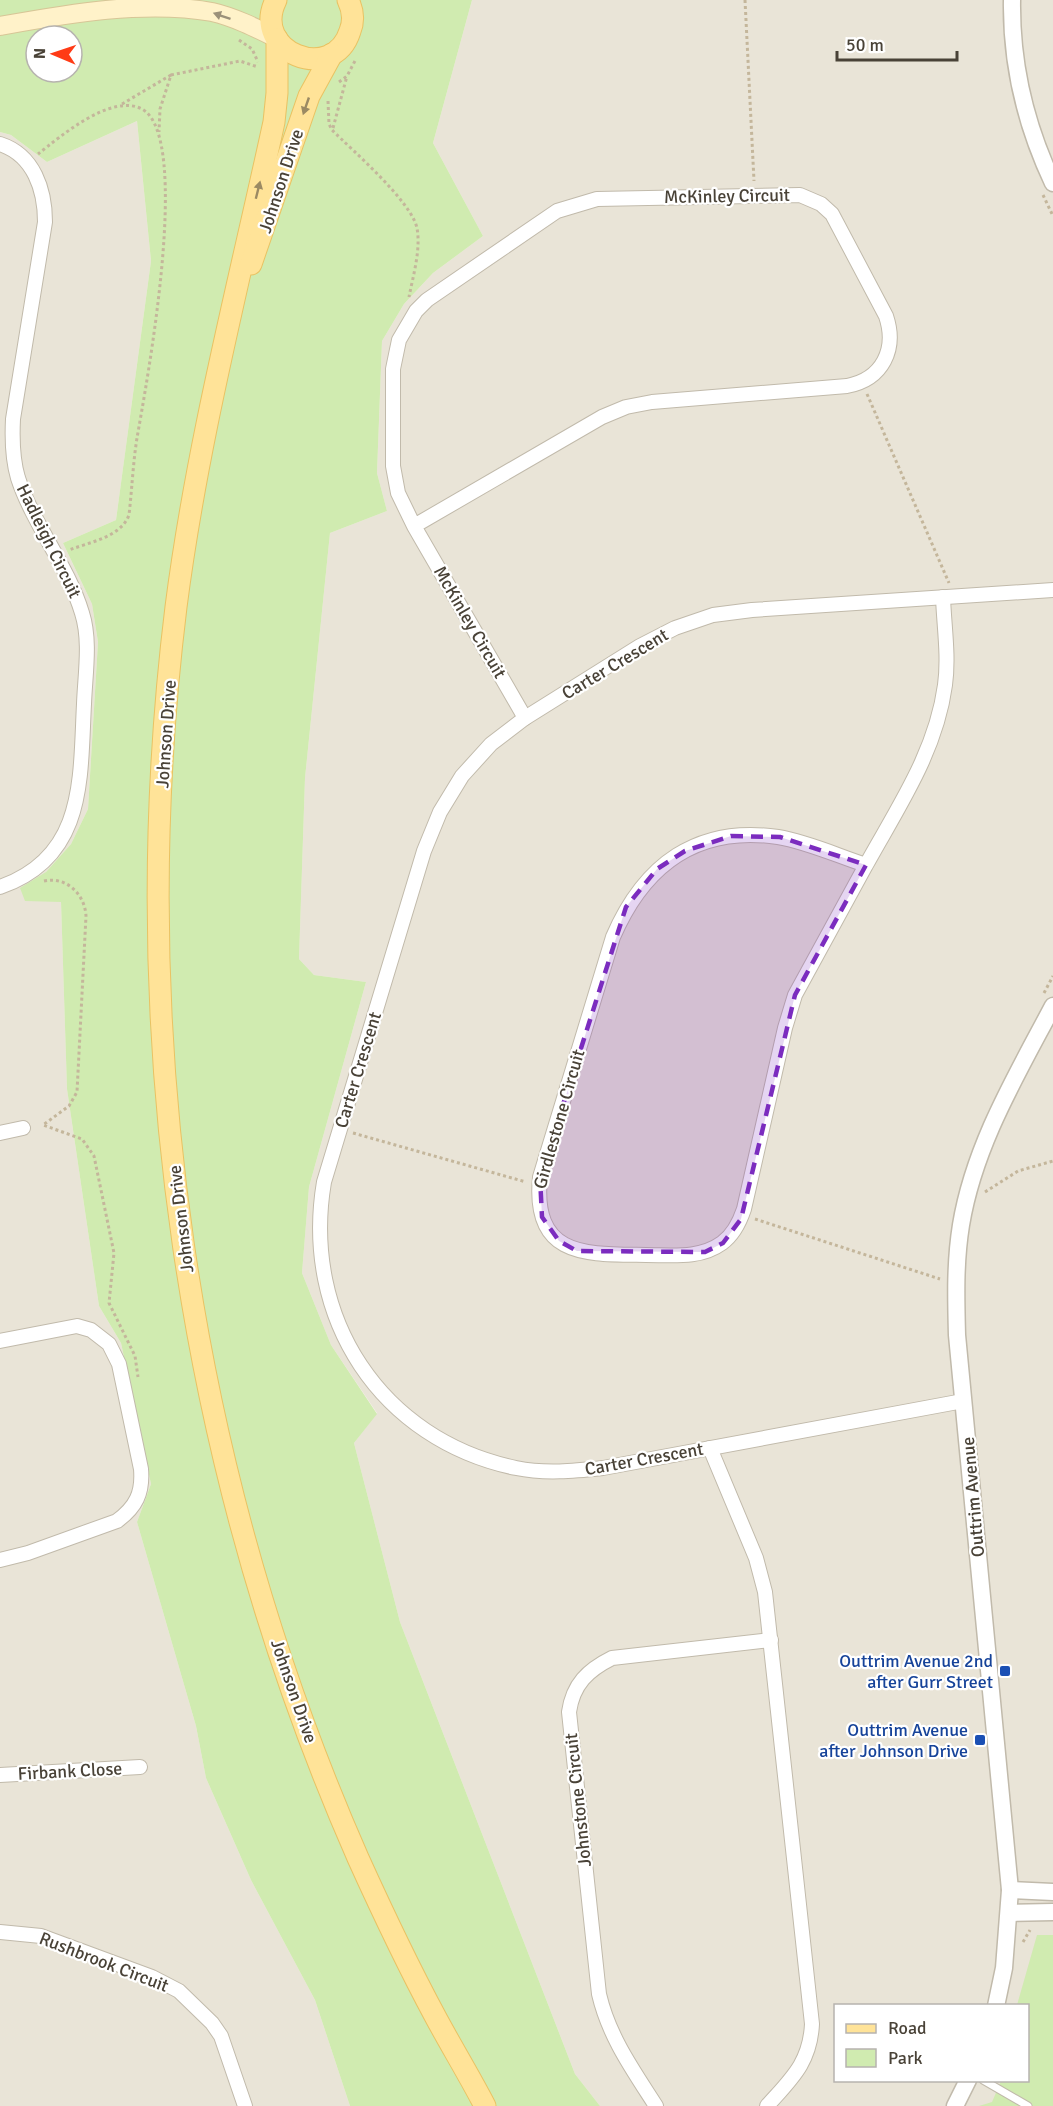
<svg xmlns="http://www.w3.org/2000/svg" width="1053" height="2106" viewBox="0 0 1053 2106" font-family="Signika,sans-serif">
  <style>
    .residential { fill: #e9e4d7; fill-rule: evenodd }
    .green { fill: #d0ebb0; fill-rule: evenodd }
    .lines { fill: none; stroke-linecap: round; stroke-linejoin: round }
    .service-casing { stroke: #c1baab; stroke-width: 9 }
    .minor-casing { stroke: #c1baab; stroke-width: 16 }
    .tertiary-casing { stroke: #c1baab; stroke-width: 19 }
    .secondary-casing { stroke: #d7c697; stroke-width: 20 }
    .primary-casing { stroke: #e9c263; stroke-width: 23 }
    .path { stroke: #c4b69b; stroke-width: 3; stroke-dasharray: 3 3; stroke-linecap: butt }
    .service { stroke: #fff; stroke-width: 7 }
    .minor { stroke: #fff; stroke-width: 14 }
    .tertiary { stroke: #fff; stroke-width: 16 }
    .secondary { stroke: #fff2c9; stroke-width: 18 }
    .primary { stroke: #ffe398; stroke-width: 21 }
    .oneway { fill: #9b9179 }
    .oneway2 { fill: #9b8a63 }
    .marked { fill: #7b2cbf; fill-opacity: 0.2; stroke: #7b2cbf; stroke-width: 4.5; stroke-dasharray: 12 8; stroke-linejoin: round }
    .transit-dot { fill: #1a4fb4; stroke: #fff; stroke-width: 2 }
    .labels { text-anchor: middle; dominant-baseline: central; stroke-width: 4.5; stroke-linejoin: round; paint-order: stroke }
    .street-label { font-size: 18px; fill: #494237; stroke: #fff }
    .transit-label { font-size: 18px; fill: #164399; stroke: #fff; text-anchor: end }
  </style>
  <rect width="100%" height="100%" fill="#f5f1e9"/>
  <g class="residential">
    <path d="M472,0H1053V2106H600L575,2074L400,1622L354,1443L377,1413L331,1345L302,1273L309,1187L366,982L314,975L299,959L305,778L330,533L387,511L377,473L382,341L404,304L433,273L483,236L433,143ZM836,2006H1028V2080H836Z"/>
    <path d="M137,121L151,261L116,520L63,543L92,604L98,642L88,809L71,844L46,872L26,901H61L67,1089L99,1306L121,1343L151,1484L137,1522L196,1726L206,1778L251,1880L315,2000L350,2106H0V132L11,135L47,162Z"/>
  </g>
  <g class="green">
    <path d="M0,0H472L433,143L483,236L433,273L404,304L382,341L377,473L387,511L330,533L305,778L299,959L314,975L366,982L309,1187L302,1273L331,1345L377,1414L354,1443L400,1622L575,2074L600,2106H350L315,2000L251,1880L206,1778L196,1726L137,1522L151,1484L121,1343L99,1306L67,1089L61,902L25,901L20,888L46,872L71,844L88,809L98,642L92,604L63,543L116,520L151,261L137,121L47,162L11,135L0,132ZM36,36H72V72H36Z"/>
    <path d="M1037,1935H1053V2106H979L992,2102L1001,2081L1028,2080V2006L1017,2005Z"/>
  </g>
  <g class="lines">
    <g class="service-casing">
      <path id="service" d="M983,2080L1028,2106"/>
    </g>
    <g class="minor-casing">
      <g id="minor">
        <path d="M0,144C34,155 45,190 45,222L13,419C12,439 12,458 18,478C33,524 68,566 82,613C91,641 85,675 84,704C80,779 86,857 0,887"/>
        <path d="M414,526L602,417L626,407L652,402L847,386C883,379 897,349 886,316L832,214L821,204L800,195L597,199L557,211L427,300L416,311L399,340L393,369V466L398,493L414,526L525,718"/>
        <path d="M866,865L795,995L785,1028L744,1209C740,1221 733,1235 722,1243C700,1259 672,1255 646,1255C586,1254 532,1258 540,1177L613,937C644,865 697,825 778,837C808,842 838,856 866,865C898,807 936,752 945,685C949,656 944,626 943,597"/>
        <path d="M0,1133L23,1128"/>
        <path d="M0,1341L77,1326L91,1330L109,1344L119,1364L141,1469C143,1493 136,1507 117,1521L28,1553L0,1560"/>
        <path d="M963,1401L603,1468C574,1471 545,1474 516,1468C381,1440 301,1318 324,1182L424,851L440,812L462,776L491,744L525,718L640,646L675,628L713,615L752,610L1053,590"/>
        <path d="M710,1448L756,1558L765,1592L812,2024C810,2063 791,2079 767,2106"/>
        <path d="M0,1775L140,1767"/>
        <path d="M0,1932L41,1936L152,1977L179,1991L212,2023L221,2036L245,2106"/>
        <path d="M656,2106C633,2070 609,2037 599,1994L569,1712C573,1684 588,1670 612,1658L771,1640"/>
      </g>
    </g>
    <g class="tertiary-casing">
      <g id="tertiary">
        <path d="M1012,0C1011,64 1026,126 1053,183"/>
        <path d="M1010,1890L1053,1892"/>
        <path d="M1010,1913L1053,1912"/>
        <path d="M996,2006L1004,1968L1010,1890L957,1335C956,1298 955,1262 961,1225C974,1146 1016,1076 1053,1006"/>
        <path d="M955,2106L968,2080"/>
      </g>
    </g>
    <g class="secondary-casing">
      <path id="secondary" d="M0,26C67,14 144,0 212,12C234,17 256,28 276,38"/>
    </g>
    <g class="primary-casing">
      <g id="primary">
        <path d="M276,0C250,52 333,85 350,31C354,21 353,10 348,0"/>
        <path d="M277,39V93L274,122C239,283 197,443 176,607C124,1028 187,1470 358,1858C382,1911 407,1964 435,2016C451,2046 469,2075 485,2106"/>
        <path d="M251,264L309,96L332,54"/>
      </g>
    </g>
    <g class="path">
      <path d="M745,0L754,181"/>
      <path d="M239,40L252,49L258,62"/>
      <path d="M171,75L240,61L258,67"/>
      <path d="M339,82L347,76L356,59"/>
      <path d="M328,101L329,124L332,130C353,151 411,201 417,228C421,250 413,276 409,297"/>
      <path d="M122,104L171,75L160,109L159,132"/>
      <path d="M333,128L347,76"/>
      <path d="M38,154C61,136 111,93 142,109C193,137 146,386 137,438C133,463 132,489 129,515C121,537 90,542 69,550"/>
      <path d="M1043,195L1053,216"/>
      <path d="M867,394L949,583"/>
      <path d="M44,881C67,876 85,895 86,916L77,1092L69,1106L43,1125L82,1139L94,1156L114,1253L109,1303L135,1356L138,1377"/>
      <path d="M1044,993L1053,976"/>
      <path d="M353,1133L526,1182"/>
      <path d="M985,1192L1018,1171L1053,1161"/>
      <path d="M755,1219L940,1279"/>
      <path d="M1023,1942L1030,1930"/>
    </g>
    <use href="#service" class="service"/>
    <use href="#minor" class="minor"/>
    <use href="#tertiary" class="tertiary"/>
    <use href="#secondary" class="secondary"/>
    <use href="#primary" class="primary"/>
  </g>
  <defs><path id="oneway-solid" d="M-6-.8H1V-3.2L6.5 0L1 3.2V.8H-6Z" transform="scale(1.5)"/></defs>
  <use class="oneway" href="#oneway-solid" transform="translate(222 16) rotate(-161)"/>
  <g class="oneway2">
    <use href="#oneway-solid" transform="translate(306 106) rotate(109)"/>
    <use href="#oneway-solid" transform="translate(258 190) rotate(-76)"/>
  </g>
  <path class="marked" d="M731,836L780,837L866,865L795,995L741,1219L723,1243L705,1252L577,1251L559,1241L542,1217L540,1177L626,907L657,869L685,851Z"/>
  <g class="transit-dot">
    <rect x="999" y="1665" width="12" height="12" rx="3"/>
    <rect x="974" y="1734" width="12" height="12" rx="3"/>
  </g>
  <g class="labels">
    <g class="street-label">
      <text transform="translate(281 181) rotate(-72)">Johnson Drive</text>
      <text transform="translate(727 196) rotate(-1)">McKinley Circuit</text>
      <text transform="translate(49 541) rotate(64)">Hadleigh Circuit</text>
      <text transform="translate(470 622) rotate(60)">McKinley Circuit</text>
      <text transform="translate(615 664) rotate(-31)">Carter Crescent</text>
      <text transform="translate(166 734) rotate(-86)">Johnson Drive</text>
      <text transform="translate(358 1070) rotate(-73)">Carter Crescent</text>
      <text transform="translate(559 1119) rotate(-74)">Girdlestone Circuit</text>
      <text transform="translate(181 1219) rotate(-97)">Johnson Drive</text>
      <text transform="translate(644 1459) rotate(-10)">Carter Crescent</text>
      <text transform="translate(973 1497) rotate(-95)">Outtrim Avenue</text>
      <text transform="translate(294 1691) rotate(71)">Johnson Drive</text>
      <text transform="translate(70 1771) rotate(-3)">Firbank Close</text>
      <text transform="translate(578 1800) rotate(-96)">Johnstone Circuit</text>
      <text transform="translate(104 1962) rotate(21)">Rushbrook Circuit</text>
    </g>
    <g class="transit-label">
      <text x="993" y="1661">Outtrim Avenue 2nd<tspan x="993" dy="21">after Gurr Street</tspan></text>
      <text x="968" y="1730">Outtrim Avenue<tspan x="968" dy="21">after Johnson Drive</tspan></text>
    </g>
  </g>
  <rect x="834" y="2004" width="195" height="78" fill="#ffffff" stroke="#b6b3af" stroke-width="1.5"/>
  <rect x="846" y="2024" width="30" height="9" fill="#ffe398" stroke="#b6b3af" stroke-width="1.5"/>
  <text x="888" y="2034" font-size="18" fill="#494237">Road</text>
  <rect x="846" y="2049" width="30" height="18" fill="#d0ebb0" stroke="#b6b3af" stroke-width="1.5"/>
  <text x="888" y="2064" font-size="18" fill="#494237">Park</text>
  <g transform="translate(54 54) rotate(272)"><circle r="28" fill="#ffffff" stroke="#b6b3af" stroke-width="1.5"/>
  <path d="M0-4.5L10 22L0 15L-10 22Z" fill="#ff3b16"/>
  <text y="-9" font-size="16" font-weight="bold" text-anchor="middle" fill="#494237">N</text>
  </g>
  <path d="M837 51v9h120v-9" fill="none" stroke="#494237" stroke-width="3"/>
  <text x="846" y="51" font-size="18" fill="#494237" stroke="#ffffff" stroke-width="4.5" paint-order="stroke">50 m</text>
</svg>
